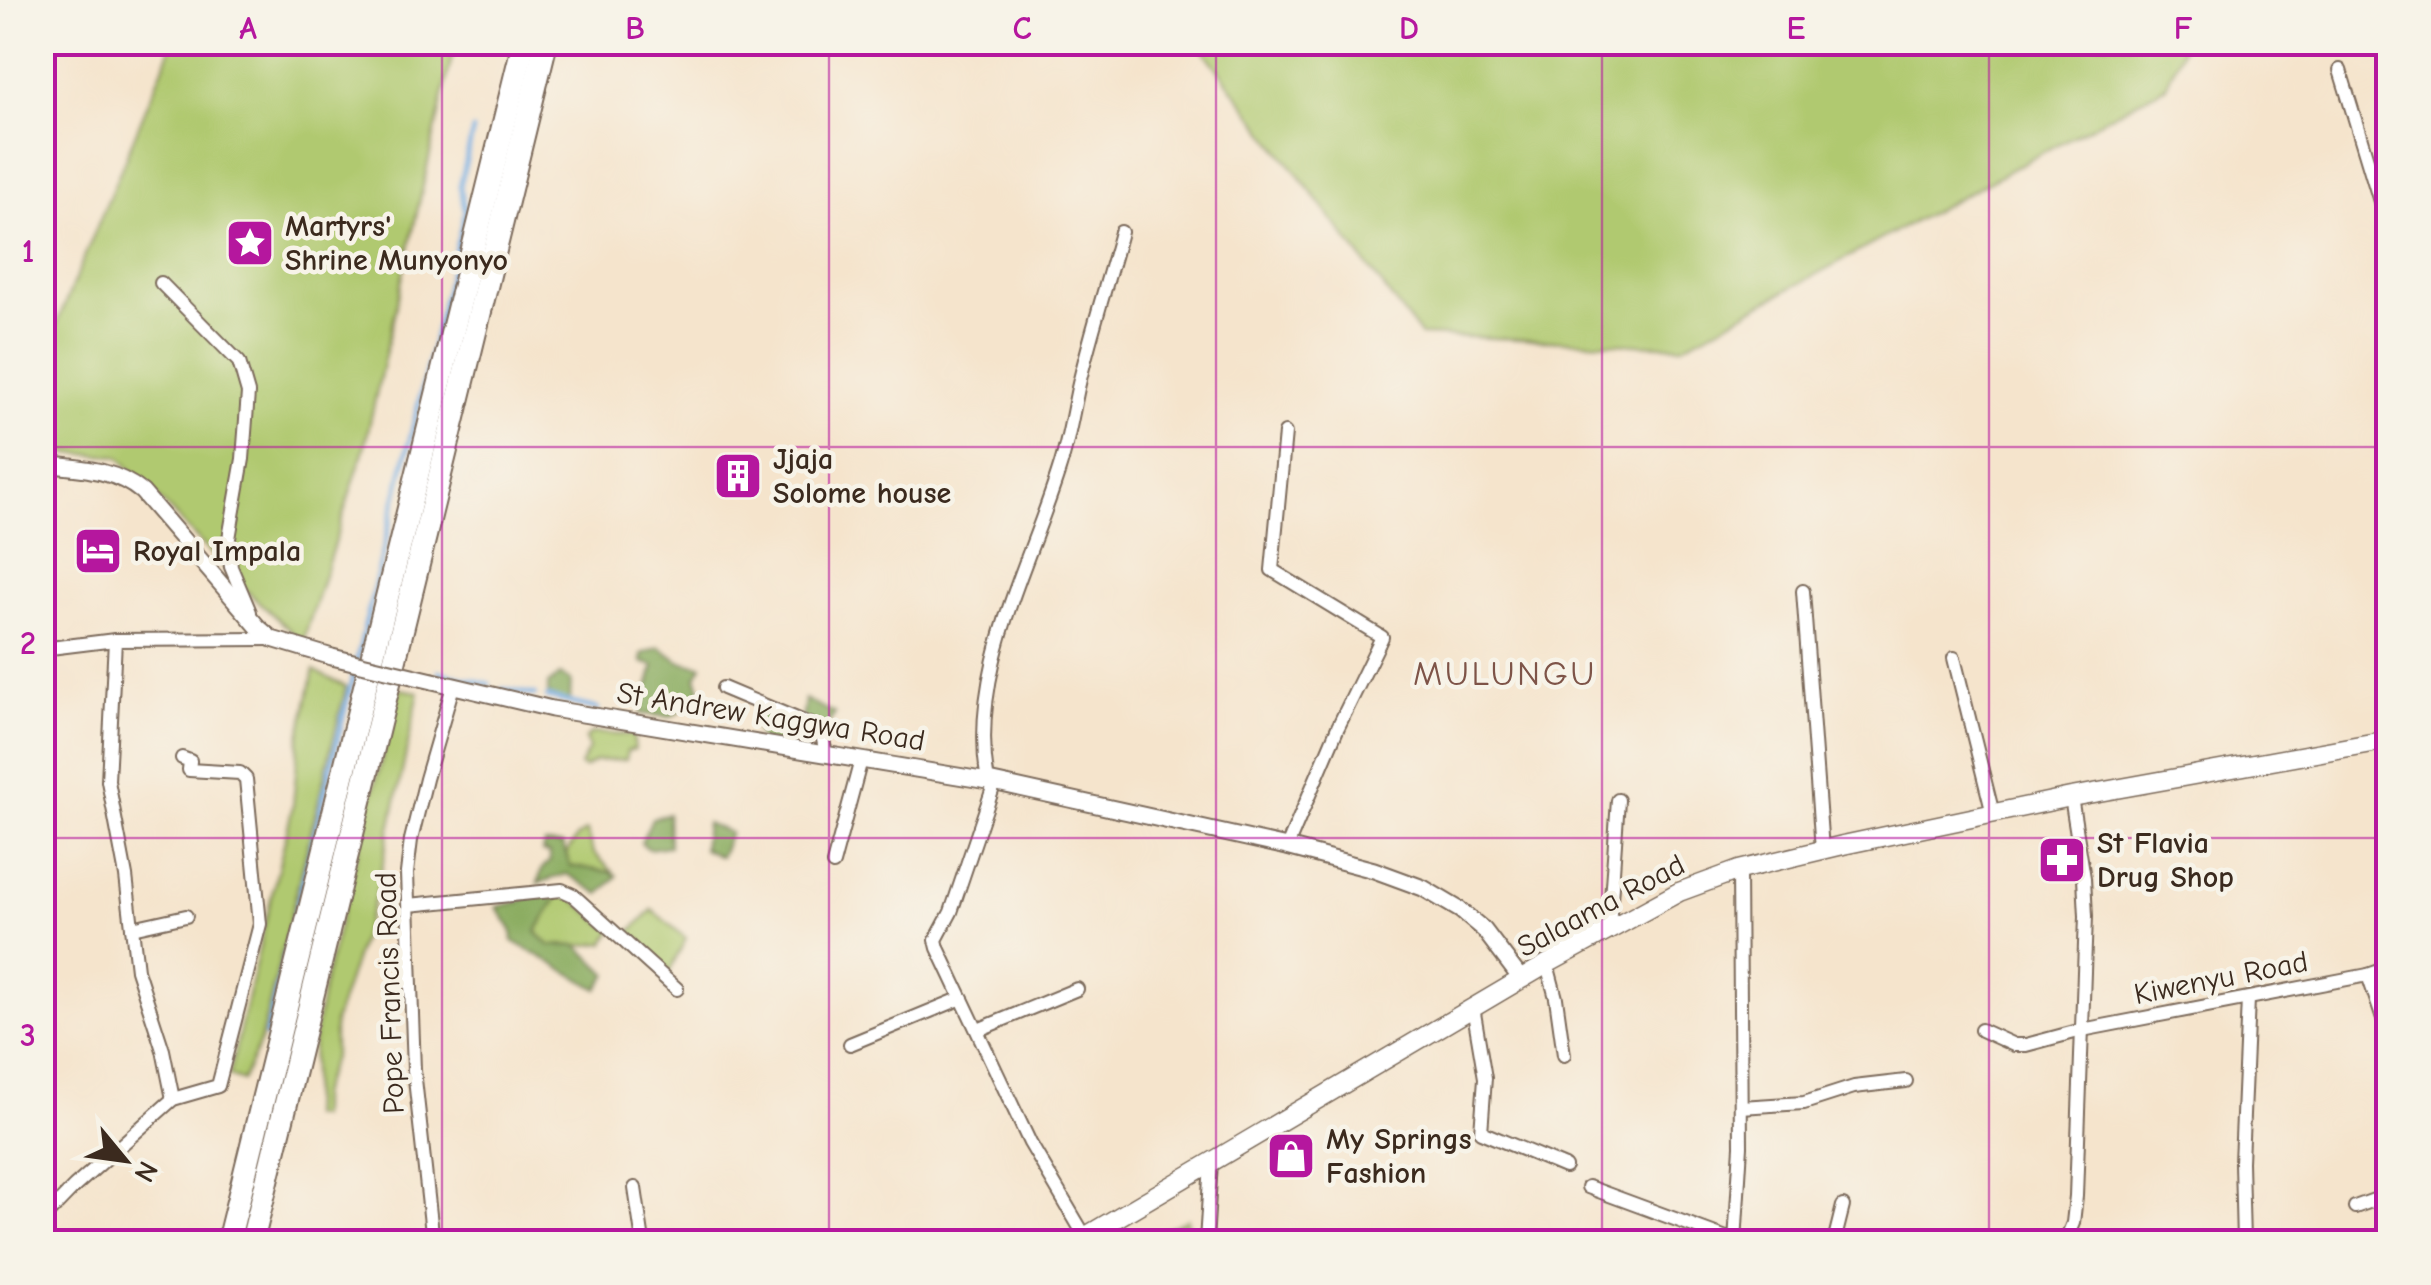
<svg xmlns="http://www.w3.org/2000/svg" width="2431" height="1285" viewBox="0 0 2431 1285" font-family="'Comic Neue',sans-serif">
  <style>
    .green { fill: #b0c96f; stroke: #767a46; stroke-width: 2.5 }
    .forest { fill: #8cad62; stroke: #646c40; stroke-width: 2.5 }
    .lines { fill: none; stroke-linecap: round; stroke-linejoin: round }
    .stream { stroke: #71abe1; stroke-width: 5 }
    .minor-casing { stroke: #7c6b5b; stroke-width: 16 }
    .tertiary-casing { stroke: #7c6b5b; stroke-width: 19 }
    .secondary-casing { stroke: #7c6b5b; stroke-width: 21 }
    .trunk-casing { stroke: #7c6b5b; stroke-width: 26 }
    .minor { stroke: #fff; stroke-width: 12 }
    .tertiary { stroke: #fff; stroke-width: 15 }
    .secondary { stroke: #fff; stroke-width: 18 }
    .trunk { stroke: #fff; stroke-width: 22 }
    .tertiary-bridge-casing { stroke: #7c6b5b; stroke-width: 19; stroke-linecap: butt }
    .tertiary-bridge { stroke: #fff; stroke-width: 15 }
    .grid { fill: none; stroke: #b5179e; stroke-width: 2.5; stroke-opacity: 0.55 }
    .labels { text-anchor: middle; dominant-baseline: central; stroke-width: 9; stroke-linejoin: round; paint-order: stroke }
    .poi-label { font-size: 30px; font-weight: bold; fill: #3b2a1e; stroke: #f7f3e8; text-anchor: start }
    .street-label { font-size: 30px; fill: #3b2a1e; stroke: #f7f3e8 }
    .quarter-label { font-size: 35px; letter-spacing: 2.5px; fill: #7e5448; stroke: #f7f3e8 }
    .neatline { fill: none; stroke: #b5179e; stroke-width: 4 }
    .grid-label { font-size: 32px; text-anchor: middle; font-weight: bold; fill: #b5179e }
  </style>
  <rect width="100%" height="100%" fill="#f7f3e8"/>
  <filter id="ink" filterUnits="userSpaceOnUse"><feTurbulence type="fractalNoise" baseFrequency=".01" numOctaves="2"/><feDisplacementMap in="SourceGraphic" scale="20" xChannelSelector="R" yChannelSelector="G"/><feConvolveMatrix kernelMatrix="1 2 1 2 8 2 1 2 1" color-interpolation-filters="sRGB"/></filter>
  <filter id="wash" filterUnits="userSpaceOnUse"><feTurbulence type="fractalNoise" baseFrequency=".0048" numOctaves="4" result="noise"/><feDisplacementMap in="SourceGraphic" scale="40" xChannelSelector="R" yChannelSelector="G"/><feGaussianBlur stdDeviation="2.25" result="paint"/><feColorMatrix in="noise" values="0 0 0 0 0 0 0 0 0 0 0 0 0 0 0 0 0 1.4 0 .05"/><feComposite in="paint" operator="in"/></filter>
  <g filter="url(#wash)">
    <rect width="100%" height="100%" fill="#f5e4cc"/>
    <g class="green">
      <path d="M173,43H455L364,449L303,642L249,593L118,456L43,452V357Z"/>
      <path d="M1198,43H2184L2166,86L1683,346L1420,335Z"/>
      <path d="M314,670L346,687L260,1042L242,1081L229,1076L293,805L299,740Z"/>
      <path d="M400,689L419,692L377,891L334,1022V1055L319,1095V1117L310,1116L313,1043L325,978Z"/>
      <path d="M591,733L633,735L635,749L627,751L626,760L596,761L584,768L580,766L589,749L585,739Z"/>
      <path d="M587,831L593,852L617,876L610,872L570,867L566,854L577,837Z"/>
      <path d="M562,890L612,931L605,943L578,946L549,945L536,932Z"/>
      <path d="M652,910L686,938L668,975L627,935Z"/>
      <path d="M1187,1219V1242H1138Z"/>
    </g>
    <g class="forest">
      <path d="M660,647L679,661L702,666L696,677L703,697L671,717L641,714L654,666L642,662V654Z"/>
      <path d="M560,675L571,681L570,703L548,695V684Z"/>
      <path d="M805,699L835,714L826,727L802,721Z"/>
      <path d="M765,709L780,714L786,734L778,747L763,745L756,731V720Z"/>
      <path d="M668,814L669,846L649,849L641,843L652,818Z"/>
      <path d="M706,823L730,833L720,857L703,849Z"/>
      <path d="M544,844L563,845L570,866L610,872L617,876L600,894L567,874L538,883L542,869L550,861L549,853L542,852Z"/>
      <path d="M562,890L536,932L549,945L578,946L608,974L598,989L513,941L512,930L497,907L521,901L534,892Z"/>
    </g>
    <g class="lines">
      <g class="stream">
        <path d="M439,672L489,684"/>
        <path d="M503,689L535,695"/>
        <path d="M547,697L598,709"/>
        <path d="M266,1036L465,211L460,186L473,130"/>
      </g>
    </g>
  </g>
  <g filter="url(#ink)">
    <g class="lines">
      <g class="minor-casing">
        <g id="minor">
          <path d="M2340,70L2388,228"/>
          <path d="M161,283L239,362L248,393L243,459L228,544L231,567L250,612"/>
          <path d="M1285,433L1272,570L1382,637L1338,727L1287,847"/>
          <path d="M1803,591L1822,850"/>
          <path d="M42,649L115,640"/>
          <path d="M1954,658L1993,814"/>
          <path d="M723,688L816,727L822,734L826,755"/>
          <path d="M988,781C968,674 1028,569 1059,470C1068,443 1072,416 1078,388C1090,335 1107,284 1121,232"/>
          <path d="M995,782L951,912L936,940L938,948L1030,1143L1086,1238"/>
          <path d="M833,864L861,760"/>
          <path d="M409,905L562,890L573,895L677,989"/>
          <path d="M132,928L186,916"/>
          <path d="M1609,928L1618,800"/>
          <path d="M1547,964L1556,998L1564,1055"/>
          <path d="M2368,975L2388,1034"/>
          <path d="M1473,1007L1485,1078L1481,1132L1565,1167"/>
          <path d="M978,1030L1077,989"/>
          <path d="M1981,1030L2014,1045H2026L2082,1030L2368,975L2388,968"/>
          <path d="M850,1044L962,998"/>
          <path d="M173,1099L163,1050L137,970L126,876L108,781L115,640L272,639"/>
          <path d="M1741,1107L1804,1103L1854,1087L1906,1081"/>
          <path d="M1588,1187L1737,1242"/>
          <path d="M635,1188L643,1242"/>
          <path d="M2355,1207L2388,1195"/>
          <path d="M42,1220L74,1187L173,1099L218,1086L260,924L246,779L240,773L189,770L190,761L182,758"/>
          <path d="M433,1242L414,1070L407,873L411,840L426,779L453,686"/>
          <path d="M1206,1242L1211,1163"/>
          <path d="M1735,1242L1741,1146L1739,870"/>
          <path d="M1834,1242L1843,1206"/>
          <path d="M2065,1242L2073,1223L2076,1196L2086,916L2084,878L2071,797"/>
          <path d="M2243,1242L2241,1162L2248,999"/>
        </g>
      </g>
      <g class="tertiary-casing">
        <g id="tertiary">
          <path d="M42,464C78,468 113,468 142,492L258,627L272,639L332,657"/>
          <path d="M433,681L552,709L988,781L1287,847L1374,870L1423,888L1460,910L1484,930L1521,979"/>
        </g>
      </g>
      <g class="secondary-casing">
        <path id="secondary" d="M1076,1242L1547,964L1679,892L1739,870L1843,845L2071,797L2388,740"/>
      </g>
      <g class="trunk-casing">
        <g id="trunk">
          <path d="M228,1242L524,42"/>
          <path d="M252,1242L546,42"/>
        </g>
      </g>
      <use href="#minor" class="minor"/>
      <use href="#tertiary" class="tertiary"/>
      <use href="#secondary" class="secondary"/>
      <use href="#trunk" class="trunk"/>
      <g class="tertiary-bridge-casing">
        <path id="tertiary-bridge" d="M332,657L433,681"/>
      </g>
      <use href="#tertiary-bridge" class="tertiary-bridge"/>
    </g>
  </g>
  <path class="grid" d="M442,42V1242M829,42V1242M1216,42V1242M1602,42V1242M1989,42V1242M42,447H2388M42,838H2388"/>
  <defs>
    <g id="sight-square" transform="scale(2.5)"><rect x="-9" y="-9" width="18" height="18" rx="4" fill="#b5179e" stroke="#f7f3e8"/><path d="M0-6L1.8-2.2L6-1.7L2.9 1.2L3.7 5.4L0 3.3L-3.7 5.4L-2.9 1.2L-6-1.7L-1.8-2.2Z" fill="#fff"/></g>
    <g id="building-square" transform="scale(2.5)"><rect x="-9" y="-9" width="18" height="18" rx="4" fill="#b5179e" stroke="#f7f3e8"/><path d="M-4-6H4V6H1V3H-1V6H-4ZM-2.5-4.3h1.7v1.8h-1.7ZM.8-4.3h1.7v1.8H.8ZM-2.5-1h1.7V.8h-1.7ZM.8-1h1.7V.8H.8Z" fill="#fff"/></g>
    <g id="hotel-square" transform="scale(2.5)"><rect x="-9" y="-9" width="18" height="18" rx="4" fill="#b5179e" stroke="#f7f3e8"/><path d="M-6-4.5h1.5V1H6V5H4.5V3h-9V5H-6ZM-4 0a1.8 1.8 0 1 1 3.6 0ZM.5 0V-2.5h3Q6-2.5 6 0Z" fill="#fff"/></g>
    <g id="pharmacy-square" transform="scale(2.5)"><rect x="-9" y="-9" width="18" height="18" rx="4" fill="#b5179e" stroke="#f7f3e8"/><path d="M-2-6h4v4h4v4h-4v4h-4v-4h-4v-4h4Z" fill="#fff"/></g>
    <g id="shop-square" transform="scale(2.5)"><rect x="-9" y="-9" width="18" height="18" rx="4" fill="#b5179e" stroke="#f7f3e8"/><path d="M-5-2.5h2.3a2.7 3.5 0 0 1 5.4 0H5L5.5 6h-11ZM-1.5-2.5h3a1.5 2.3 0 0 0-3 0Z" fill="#fff"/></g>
  </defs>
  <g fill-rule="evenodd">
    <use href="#sight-square" x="250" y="243"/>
    <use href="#building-square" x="738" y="476"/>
    <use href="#hotel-square" x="98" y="551"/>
    <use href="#pharmacy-square" x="2062" y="860"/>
    <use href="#shop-square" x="1291" y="1156"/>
  </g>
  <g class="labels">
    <g class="poi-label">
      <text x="285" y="226">Martyrs'<tspan x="285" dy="34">Shrine Munyonyo</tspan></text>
      <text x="773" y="459">Jjaja<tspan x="773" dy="34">Solome house</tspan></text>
      <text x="133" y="551">Royal Impala</text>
      <text x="2097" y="843">St Flavia<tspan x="2097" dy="34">Drug Shop</tspan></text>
      <text x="1326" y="1139">My Springs<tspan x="1326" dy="34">Fashion</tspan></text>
    </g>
    <g class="street-label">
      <text transform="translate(771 717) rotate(9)">St Andrew Kaggwa Road</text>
      <text transform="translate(1601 906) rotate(-28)">Salaama Road</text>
      <text transform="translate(2221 978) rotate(-11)">Kiwenyu Road</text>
      <text transform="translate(390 993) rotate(-92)">Pope Francis Road</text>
    </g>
    <g class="quarter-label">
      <text x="1505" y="673">MULUNGU</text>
    </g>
  </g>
  <rect width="2431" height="1285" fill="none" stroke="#f7f3e8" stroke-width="110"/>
  <g transform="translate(125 1160) rotate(119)" stroke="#f7f3e8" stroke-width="8" paint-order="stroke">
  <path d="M0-8L18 38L0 25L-18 38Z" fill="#3b2a1e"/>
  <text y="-15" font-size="28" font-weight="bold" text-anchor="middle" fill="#3b2a1e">N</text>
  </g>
  <rect x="55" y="55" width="2321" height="1175" class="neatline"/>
  <g class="grid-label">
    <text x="248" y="39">A</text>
    <text x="635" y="39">B</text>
    <text x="1022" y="39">C</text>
    <text x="1409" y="39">D</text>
    <text x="1796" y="39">E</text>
    <text x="2183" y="39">F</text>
    <text x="28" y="262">1</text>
    <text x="28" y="654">2</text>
    <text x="28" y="1046">3</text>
  </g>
</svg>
